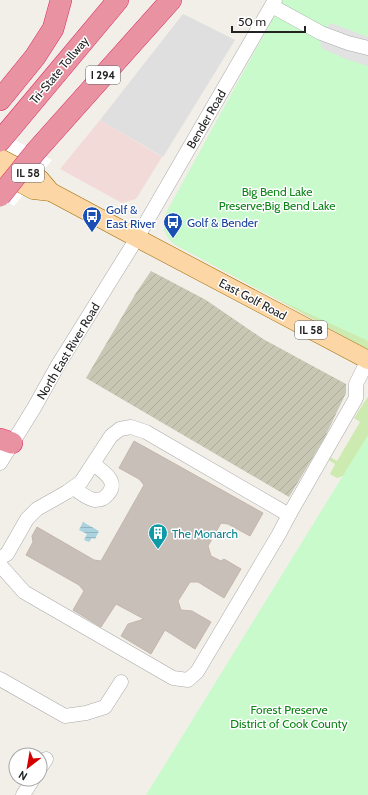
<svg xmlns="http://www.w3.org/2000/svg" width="368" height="795" viewBox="0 0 368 795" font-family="Cabin,sans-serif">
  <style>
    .residential { fill: #e0dfdf }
    .commercial { fill: #f2dad9 }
    .construction { fill: url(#construction-furrows) }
    .grass { fill: #cdebb0 }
    .park { fill: #c8facc }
    .parking { fill: #e2e2e2 }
    .water { fill: url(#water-rules) }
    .pier { fill: #fff }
    .building { fill: #c7bfb8; stroke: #c4b6ab }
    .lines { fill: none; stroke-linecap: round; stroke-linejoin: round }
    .minor-casing { stroke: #a9a9a9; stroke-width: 15 }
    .major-casing { stroke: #a06b00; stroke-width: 19 }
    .highway-casing { stroke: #dc2a67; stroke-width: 22 }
    .minor { stroke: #fff; stroke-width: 14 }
    .major { stroke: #fcd6a4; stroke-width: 18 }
    .highway { stroke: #e892a2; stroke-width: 21 }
    .highway-bridge-casing { stroke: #dc2a67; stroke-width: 22; stroke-linecap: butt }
    .highway-bridge { stroke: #e892a2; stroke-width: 21 }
    .labels { text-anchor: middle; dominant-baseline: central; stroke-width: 3; stroke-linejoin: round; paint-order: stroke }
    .shield { fill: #fff; stroke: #646464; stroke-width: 1 }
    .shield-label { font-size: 11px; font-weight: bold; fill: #222 }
    .street-label { font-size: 12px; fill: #222; stroke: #fff }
    .park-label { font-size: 12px; fill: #0c8416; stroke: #fff }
    .transit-label { font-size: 12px; fill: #164399; stroke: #fff; text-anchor: start }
    .culture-label { font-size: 12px; fill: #0d838f; stroke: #fff; text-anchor: start }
  </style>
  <defs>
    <pattern id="construction-furrows" width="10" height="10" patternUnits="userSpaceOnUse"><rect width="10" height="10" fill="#c7c7b4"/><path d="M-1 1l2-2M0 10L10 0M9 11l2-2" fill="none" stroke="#abab9a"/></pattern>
    <pattern id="water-rules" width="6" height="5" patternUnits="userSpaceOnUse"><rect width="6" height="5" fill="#aad3df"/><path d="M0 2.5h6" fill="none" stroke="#92b5bf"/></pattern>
  </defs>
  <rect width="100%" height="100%" fill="#f2efe9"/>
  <path class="residential" d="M183,14L235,40L163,157L100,120Z"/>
  <path class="commercial" d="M100,120L162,157L136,199L122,203L60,169Z"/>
  <path class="construction" d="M151,271L206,300L263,339L346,384V393L324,439L289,497L86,378L136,293Z"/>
  <g class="grass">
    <path d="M167,211L368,338V350L273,297L174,244C162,233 162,226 167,211Z"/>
    <path d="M368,397V468L337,478L330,474L335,464L330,461L329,459L330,457L337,461L360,422L354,418L367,398Z"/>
  </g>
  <g class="park">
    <path d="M283,0H368V341L273,297L174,244C162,233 162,226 167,211Z"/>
    <path d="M368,435V795H146L156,779Z"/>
  </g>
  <path class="parking" d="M331,23L368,37V66L346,59L321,48L320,37L321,33Z"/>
  <path class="water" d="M83,522L99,531L95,539L92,538L89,542L84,540L87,534L79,530Z"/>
  <path class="pier" d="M0,132L52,160L14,206L0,198Z"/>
  <path class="building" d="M134,441L263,513L250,536L228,524L221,523L208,546L211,556L221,561L224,559L241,569L224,598L198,582H190L178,601L181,610L192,611L211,622L195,649L165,630L151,654L121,636L128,624L144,619L116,604L101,627L73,610L84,591L79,585L26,555L33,542L32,536L37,527L94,560L101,561L144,485L139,479L119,468Z"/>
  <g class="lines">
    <g class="minor-casing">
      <g id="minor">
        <path d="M272,6L321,33L348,43L368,48"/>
        <path d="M0,463L34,408L58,365L137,238L275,0"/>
        <path d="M73,488C80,492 87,499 95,500C100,500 104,499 107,495C120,482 103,471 93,464"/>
        <path d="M0,558L7,554L27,519L37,509L67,492L81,482L111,436L120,429L131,427L146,432L289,515"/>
        <path d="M0,565L24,592L173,678L188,680L197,672L279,534L289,515L356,398V384L368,360"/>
        <path d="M0,679L65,716L86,713L105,707L121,682"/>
        <path d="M40,768L46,759"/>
        <path d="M23,795L33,779"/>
      </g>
    </g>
    <g class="major-casing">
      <g id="major">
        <path d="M0,158L40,179L51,192L137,238L368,360"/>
        <path d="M0,172L33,190L51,192"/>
      </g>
    </g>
    <g class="highway-casing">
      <g id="highway">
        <path d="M0,100L35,57L53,29L61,0"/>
        <path d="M0,141L118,0"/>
        <path d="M36,151L171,0"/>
        <path d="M0,439L12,443"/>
      </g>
    </g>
    <use href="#minor" class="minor"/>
    <use href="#major" class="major"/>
    <use href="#highway" class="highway"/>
    <g class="highway-bridge-casing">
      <path id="highway-bridge" d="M0,196L36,151"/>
    </g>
    <use href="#highway-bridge" class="highway-bridge"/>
  </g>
  <defs>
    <g id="bus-pin" transform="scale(1)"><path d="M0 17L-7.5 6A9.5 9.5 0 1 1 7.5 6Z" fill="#1a4fb4" stroke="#fff"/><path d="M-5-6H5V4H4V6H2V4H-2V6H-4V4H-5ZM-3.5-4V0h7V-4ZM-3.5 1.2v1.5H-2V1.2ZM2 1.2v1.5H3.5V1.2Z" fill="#fff"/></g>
    <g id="building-pin" transform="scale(1)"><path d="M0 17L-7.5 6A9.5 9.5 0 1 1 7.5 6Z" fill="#0f9aa8" stroke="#fff"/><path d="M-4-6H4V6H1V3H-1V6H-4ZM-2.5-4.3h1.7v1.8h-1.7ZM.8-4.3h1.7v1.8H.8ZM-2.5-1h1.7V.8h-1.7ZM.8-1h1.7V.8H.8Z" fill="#fff"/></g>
  </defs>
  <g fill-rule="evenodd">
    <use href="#bus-pin" x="92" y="216"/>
    <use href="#bus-pin" x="173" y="222"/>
    <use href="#building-pin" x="158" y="533"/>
  </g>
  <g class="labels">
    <g class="shield">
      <rect x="86" y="66" width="34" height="18" rx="3"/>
      <rect x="12" y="164" width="32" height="18" rx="3"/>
      <rect x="295" y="321" width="32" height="18" rx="3"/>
    </g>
    <g class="shield-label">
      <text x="103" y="75">I 294</text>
      <text x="28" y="173">IL 58</text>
      <text x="311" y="330">IL 58</text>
    </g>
    <g class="street-label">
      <text transform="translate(59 70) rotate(-50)">Tri-State Tollway</text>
      <text transform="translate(206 119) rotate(-60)">Bender Road</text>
      <text transform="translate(253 299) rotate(28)">East Golf Road</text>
      <text transform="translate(68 351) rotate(-59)">North East River Road</text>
    </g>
    <g class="park-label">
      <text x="277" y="191">Big Bend Lake<tspan x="277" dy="14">Preserve;Big Bend Lake</tspan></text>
      <text x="289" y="709">Forest Preserve<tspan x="289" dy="14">District of Cook County</tspan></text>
    </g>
    <g class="transit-label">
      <text x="106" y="209">Golf &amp;<tspan x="106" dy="14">East River</tspan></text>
      <text x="187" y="222">Golf &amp; Bender</text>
    </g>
    <g class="culture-label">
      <text x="172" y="533">The Monarch</text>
    </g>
  </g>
  <g transform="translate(28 767) rotate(211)"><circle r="19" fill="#ffffff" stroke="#a7a7a7"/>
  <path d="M0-3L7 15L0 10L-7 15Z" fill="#d40000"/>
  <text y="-6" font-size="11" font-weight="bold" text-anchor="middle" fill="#222222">N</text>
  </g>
  <path d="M232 26v6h73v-6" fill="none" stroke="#222222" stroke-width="2"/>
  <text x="238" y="26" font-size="12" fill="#222222" stroke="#ffffff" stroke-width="3" paint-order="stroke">50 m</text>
</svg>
